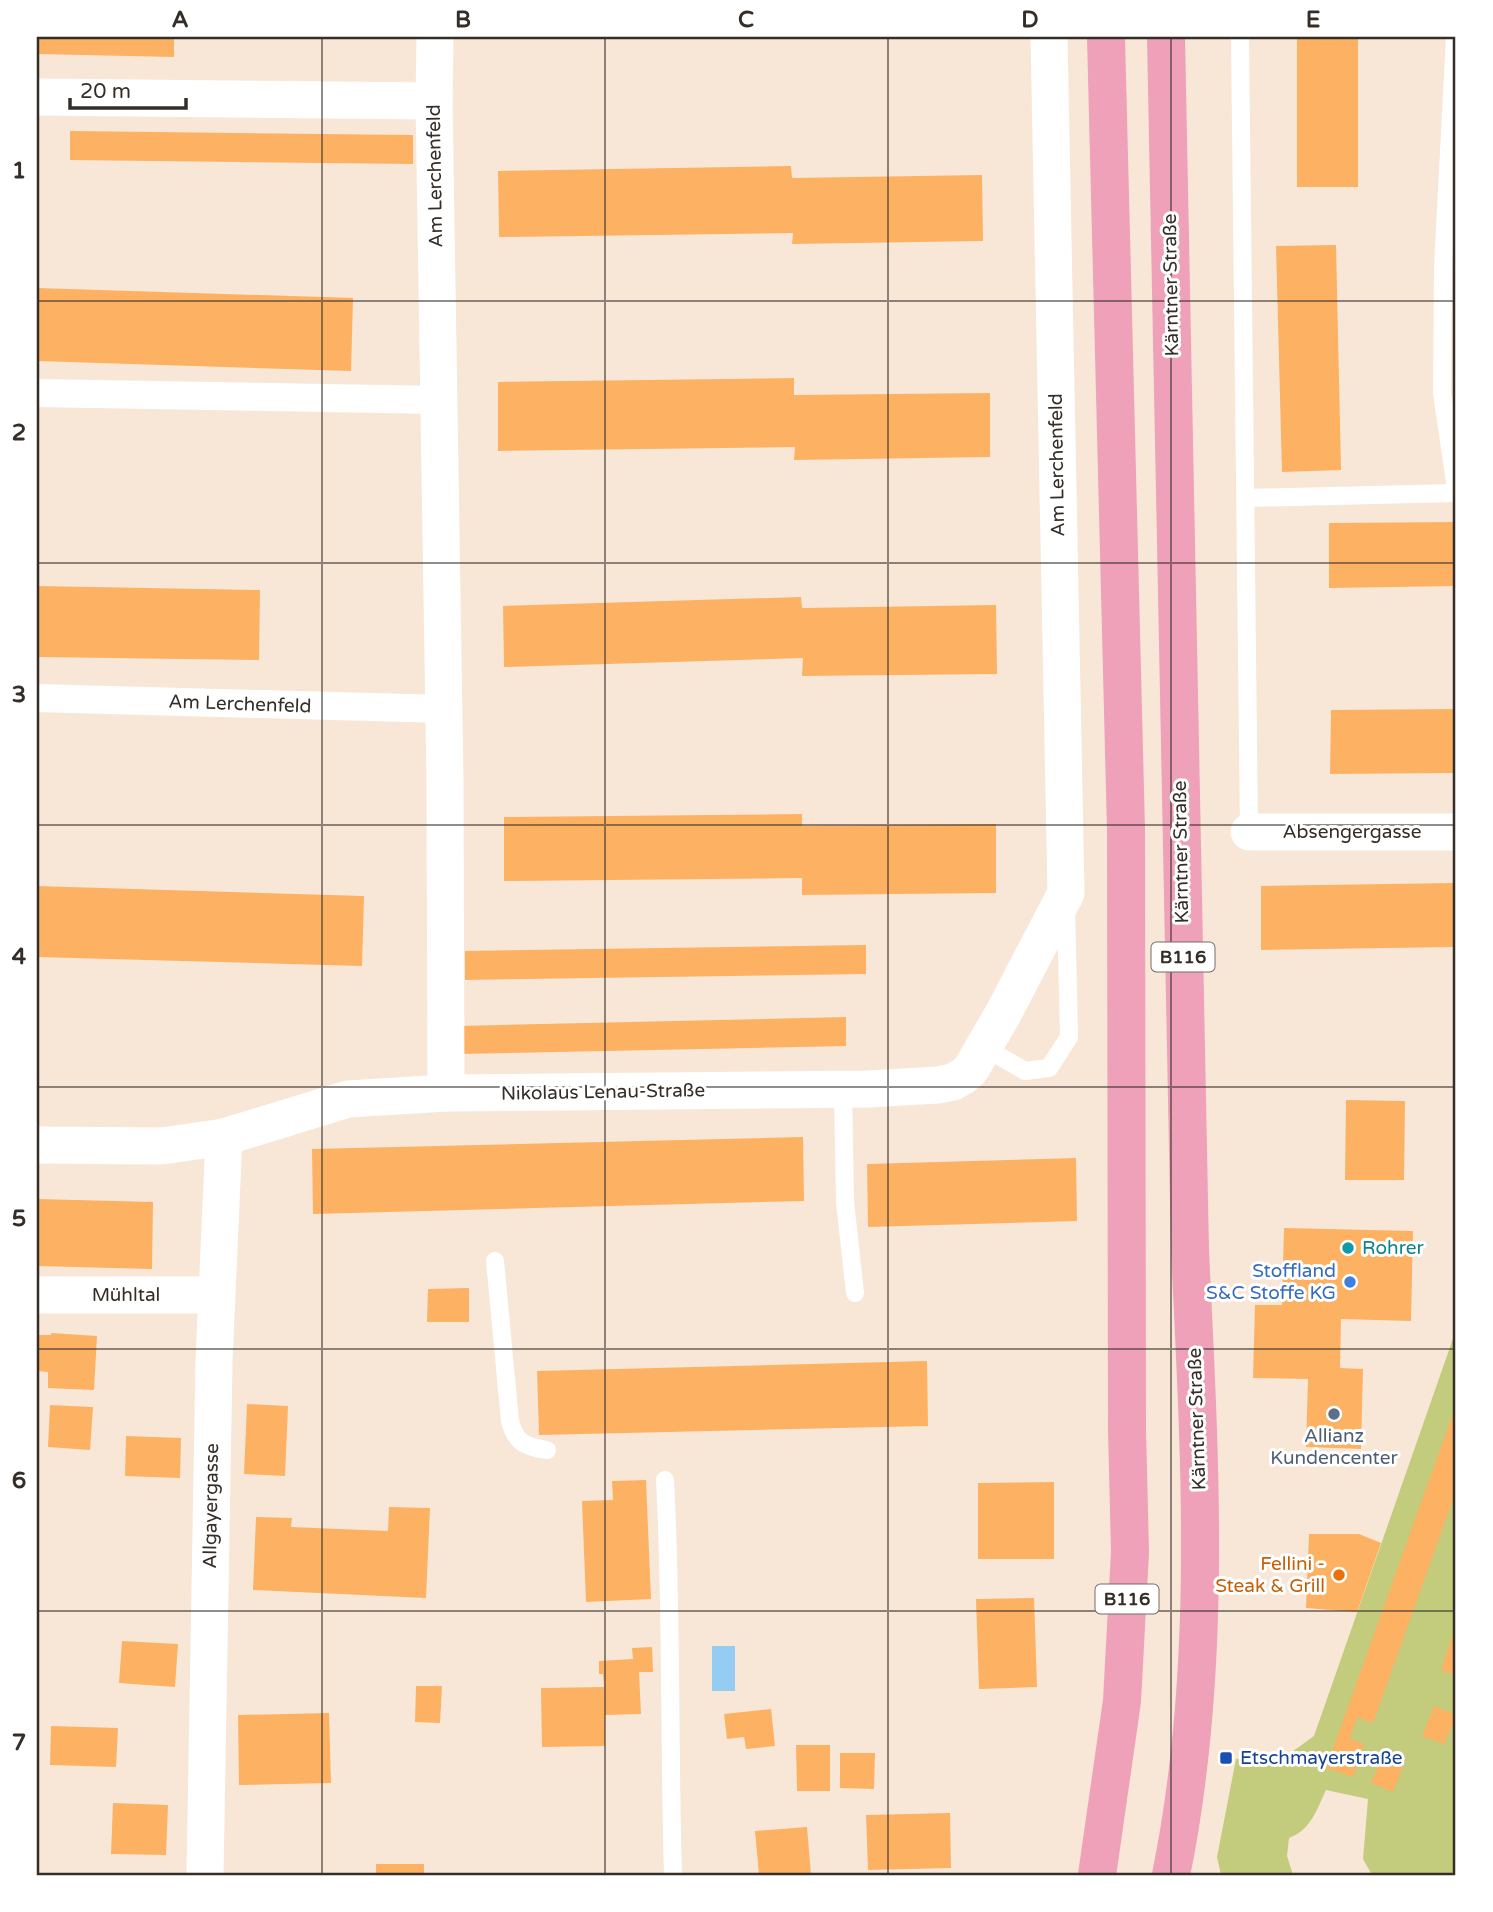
<svg xmlns="http://www.w3.org/2000/svg" width="1493" height="1912" viewBox="0 0 1493 1912" font-family="'Varela Round',sans-serif">
  <style>
    .green { fill: #c3cb7c }
    .water { fill: #95cdf2 }
    .building { fill: #fdb263 }
    .lines { fill: none; stroke-linecap: round; stroke-linejoin: round }
    .service { stroke: #fff; stroke-width: 18 }
    .pedestrian { stroke: #fff; stroke-width: 28 }
    .minor { stroke: #fff; stroke-width: 37 }
    .primary { stroke: #eea1b8; stroke-width: 38 }
    .grid { fill: none; stroke: #352e28; stroke-width: 2; stroke-opacity: 0.55 }
    .culture-dot { fill: #0f9aa8; stroke: #fff; stroke-width: 2.5 }
    .shop-dot { fill: #3f7fe0; stroke: #fff; stroke-width: 2.5 }
    .service-dot { fill: #5c6f8a; stroke: #fff; stroke-width: 2.5 }
    .food-dot { fill: #e8710a; stroke: #fff; stroke-width: 2.5 }
    .transit-dot { fill: #1a4fb4; stroke: #fff; stroke-width: 2.5 }
    .labels { text-anchor: middle; dominant-baseline: central; stroke-width: 6; stroke-linejoin: round; paint-order: stroke }
    .shield { fill: #fff; stroke: #726d68; stroke-width: 2 }
    .shield-label { font-size: 18px; font-weight: bold; fill: #352e28 }
    .street-label { font-size: 19px; fill: #352e28; stroke: #fff }
    .culture-label { font-size: 19px; fill: #0d838f; stroke: #fff; text-anchor: start }
    .shop-label { font-size: 19px; fill: #366cbe; stroke: #fff; text-anchor: end }
    .service-label { font-size: 19px; fill: #4e5e75; stroke: #fff }
    .food-label { font-size: 19px; fill: #c56008; stroke: #fff; text-anchor: end }
    .transit-label { font-size: 19px; fill: #164399; stroke: #fff; text-anchor: start }
    .neatline { fill: none; stroke: #352e28; stroke-width: 2.5 }
    .grid-label { font-size: 23px; text-anchor: middle; font-weight: bold; fill: #352e28 }
  </style>
  <rect width="100%" height="100%" fill="#f8e7d7"/>
  <path class="green" d="M1456,1330V1875H1372L1363,1859L1368,1799L1326,1790C1317,1809 1311,1830 1289,1838L1287,1856L1293,1875H1221L1217,1857L1236,1759L1292,1752L1314,1736Z"/>
  <rect class="water" x="712" y="1646" width="23" height="45"/>
  <g class="building">
    <path d="M37,37H174V57L37,54Z"/>
    <rect x="1297" y="37" width="61" height="150"/>
    <path d="M70,131L413,135V164L70,160Z"/>
    <path d="M791,166L792,178L982,175L983,241L792,244L793,233L499,237L498,171Z"/>
    <path d="M1336,245L1341,470L1282,472L1276,246Z"/>
    <path d="M37,288L353,298L351,371L37,361Z"/>
    <path d="M794,378V395L990,393V457L794,460L795,447L498,451V382Z"/>
    <path d="M1456,522V586L1329,588V523Z"/>
    <path d="M37,586L260,590L259,660L37,657Z"/>
    <path d="M801,597L802,608L996,605L997,674L802,676L803,658L504,667L503,606Z"/>
    <path d="M1456,709V773L1330,774L1331,710Z"/>
    <path d="M802,814V826L996,824V893L802,895V878L504,881V817Z"/>
    <path d="M1456,883V947L1261,950V886Z"/>
    <path d="M37,886L364,896L362,966L37,957Z"/>
    <path d="M866,945V974L465,980V951Z"/>
    <path d="M846,1017V1046L460,1054L459,1026Z"/>
    <path d="M1346,1100L1405,1101L1404,1180H1345Z"/>
    <path d="M803,1137L804,1201L313,1214L312,1149Z"/>
    <path d="M1076,1158L1077,1221L868,1227L867,1164Z"/>
    <path d="M37,1199L153,1202L152,1269L37,1266Z"/>
    <path d="M1284,1228L1413,1231L1411,1321L1341,1319L1340,1368L1363,1369L1361,1449L1306,1447L1308,1379L1253,1378L1255,1305H1282Z"/>
    <path d="M469,1288V1322H427L428,1289Z"/>
    <path d="M51,1333L97,1336L94,1390L48,1388V1372L37,1371V1335H51Z"/>
    <path d="M927,1361L928,1426L539,1435L537,1371Z"/>
    <path d="M247,1404L288,1406L285,1476L244,1474Z"/>
    <path d="M50,1405L93,1407L90,1450L48,1447Z"/>
    <path d="M1456,1405V1491L1373,1723L1357,1717L1350,1739L1364,1744L1353,1777L1326,1768Z"/>
    <path d="M126,1436L181,1438L180,1478L125,1476Z"/>
    <path d="M646,1480L651,1599L586,1602L582,1501L613,1500L612,1481Z"/>
    <path d="M1054,1482V1559H978V1483Z"/>
    <path d="M389,1507L430,1508L426,1598L253,1590L256,1517L292,1518L291,1527L388,1531Z"/>
    <path d="M1309,1534H1359L1381,1543L1357,1612L1306,1608Z"/>
    <path d="M1034,1598L1037,1687L979,1689L976,1599Z"/>
    <path d="M1456,1625V1675L1441,1670Z"/>
    <path d="M122,1641L178,1644L175,1687L119,1683Z"/>
    <path d="M652,1647L653,1672H639L641,1714L605,1715V1746L542,1747L541,1688L604,1687L603,1674H599V1661L633,1659L632,1648Z"/>
    <path d="M416,1686H442L440,1723L415,1722Z"/>
    <path d="M1434,1706L1456,1715L1444,1744L1422,1736Z"/>
    <path d="M771,1709L775,1746L746,1749L744,1737L727,1739L724,1714Z"/>
    <path d="M329,1713L331,1783L239,1785L238,1715Z"/>
    <path d="M51,1726L118,1728L116,1767L50,1765Z"/>
    <path d="M796,1745H830V1791H797Z"/>
    <path d="M840,1753H875L874,1789L840,1788Z"/>
    <path d="M1383,1755L1404,1763L1393,1792L1371,1783Z"/>
    <path d="M113,1803L168,1805L166,1855L111,1854Z"/>
    <path d="M950,1813L951,1868L868,1870L866,1815Z"/>
    <path d="M807,1827L811,1875H759L755,1831Z"/>
    <rect x="376" y="1864" width="48" height="11"/>
  </g>
  <g class="lines">
    <g class="service">
      <path d="M1240,37L1249,832"/>
      <path d="M1455,37L1443,267L1442,393L1456,489"/>
      <path d="M1245,498L1456,493"/>
      <path d="M985,1048L1025,1071L1049,1068L1069,1037L1066,907"/>
      <path d="M843,1089L845,1202L855,1293"/>
      <path d="M495,1261L510,1421C516,1444 525,1446 547,1450"/>
      <path d="M665,1480C672,1612 669,1744 673,1875"/>
    </g>
    <g class="pedestrian">
      <path d="M37,393L438,400"/>
      <path d="M37,698L444,709"/>
    </g>
    <g class="minor">
      <path d="M435,37L434,101L445,782L446,1093"/>
      <path d="M37,97L434,101"/>
      <path d="M1249,832H1456"/>
      <path d="M37,1145L162,1146L224,1137L348,1099L446,1093L867,1089L938,1085L953,1082L965,1075L971,1069L1004,1012L1066,893L1049,37"/>
      <path d="M37,1295H216"/>
      <path d="M205,1875L214,1361L224,1137"/>
    </g>
    <g class="primary">
      <path d="M1166,37L1190,1251C1200,1458 1213,1670 1171,1875"/>
      <path d="M1097,1875L1122,1701L1130,1552L1127,1429L1126,830L1106,37"/>
    </g>
  </g>
  <path class="grid" d="M322,37V1875M605,37V1875M888,37V1875M1171,37V1875M37,301H1456M37,563H1456M37,825H1456M37,1087H1456M37,1349H1456M37,1611H1456"/>
  <circle class="culture-dot" cx="1348" cy="1248" r="7"/>
  <circle class="shop-dot" cx="1350" cy="1282" r="7"/>
  <circle class="service-dot" cx="1334" cy="1414" r="7"/>
  <circle class="food-dot" cx="1339" cy="1575" r="7"/>
  <rect class="transit-dot" x="1219" y="1751" width="14" height="14" rx="3.5"/>
  <g class="labels">
    <g class="shield">
      <rect x="1151.5" y="942.5" width="63" height="29" rx="5"/>
      <rect x="1095.5" y="1584.5" width="63" height="29" rx="5"/>
    </g>
    <g class="shield-label">
      <text x="1183" y="957">B116</text>
      <text x="1127" y="1599">B116</text>
    </g>
    <g class="street-label">
      <text transform="translate(435 176) rotate(-91)">Am Lerchenfeld</text>
      <text transform="translate(1171 285) rotate(-91)">Kärntner Straße</text>
      <text transform="translate(1057 465) rotate(-91)">Am Lerchenfeld</text>
      <text transform="translate(240 704) rotate(2)">Am Lerchenfeld</text>
      <text x="1352" y="832">Absengergasse</text>
      <text transform="translate(1181 852) rotate(-91)">Kärntner Straße</text>
      <text transform="translate(603 1092) rotate(-1)">Nikolaus Lenau-Straße</text>
      <text x="126" y="1295">Mühltal</text>
      <text transform="translate(1197 1419) rotate(-92)">Kärntner Straße</text>
      <text transform="translate(211 1506) rotate(-89)">Allgayergasse</text>
    </g>
    <g class="culture-label">
      <text x="1362" y="1248">Rohrer</text>
    </g>
    <g class="shop-label">
      <text x="1336" y="1271">Stoffland<tspan x="1336" dy="22">S&amp;C Stoffe KG</tspan></text>
    </g>
    <g class="service-label">
      <text x="1334" y="1436">Allianz<tspan x="1334" dy="22">Kundencenter</tspan></text>
    </g>
    <g class="food-label">
      <text x="1325" y="1564">Fellini -<tspan x="1325" dy="22">Steak &amp; Grill</tspan></text>
    </g>
    <g class="transit-label">
      <text x="1240" y="1758">Etschmayerstraße</text>
    </g>
  </g>
  <rect width="1493" height="1912" fill="none" stroke="#ffffff" stroke-width="77"/>
  <path d="M70 98v10h116v-10" fill="none" stroke="#352e28" stroke-width="3.5"/>
  <text x="80" y="98" font-size="21" fill="#352e28" stroke="#ffffff" stroke-width="5" paint-order="stroke">20 m</text>
  <rect x="38" y="38" width="1416" height="1836" class="neatline"/>
  <g class="grid-label">
    <text x="180" y="27">A</text>
    <text x="463" y="27">B</text>
    <text x="746" y="27">C</text>
    <text x="1030" y="27">D</text>
    <text x="1313" y="27">E</text>
    <text x="19" y="178">1</text>
    <text x="19" y="440">2</text>
    <text x="19" y="702">3</text>
    <text x="19" y="964">4</text>
    <text x="19" y="1226">5</text>
    <text x="19" y="1488">6</text>
    <text x="19" y="1750">7</text>
  </g>
</svg>
